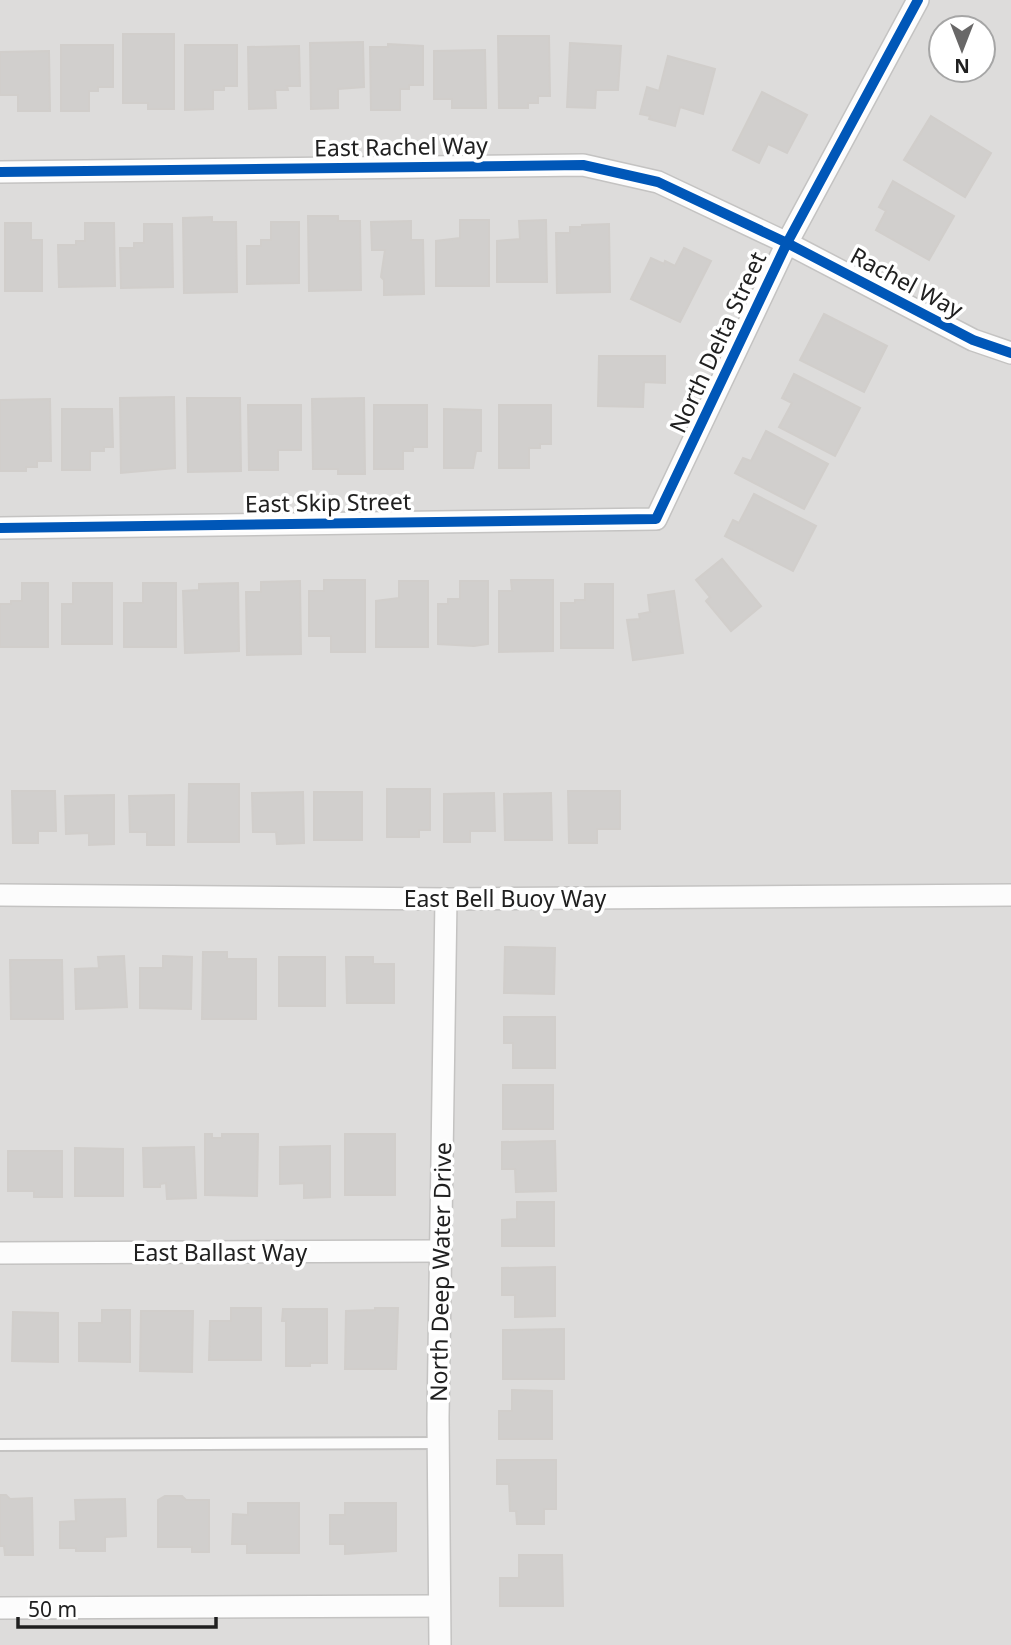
<svg xmlns="http://www.w3.org/2000/svg" width="1011" height="1645" viewBox="0 0 1011 1645" font-family="'Noto Sans',sans-serif">
  <style>
    .residential { fill: #dddcdb; fill-rule: evenodd }
    .building { fill: #d1cfcd; stroke: #d1cecb; stroke-width: 2 }
    .lines { fill: none; stroke-linecap: round; stroke-linejoin: round }
    .service-casing { stroke: #c4c3c2; stroke-width: 14 }
    .minor-casing { stroke: #c4c3c2; stroke-width: 24 }
    .service { stroke: #fcfcfc; stroke-width: 10 }
    .minor { stroke: #fcfcfc; stroke-width: 21 }
    .cycleway-casing { stroke: #fff; stroke-width: 15 }
    .cycleway { stroke: #0057b8; stroke-width: 10 }
    .labels { text-anchor: middle; dominant-baseline: central; stroke-width: 7; stroke-linejoin: round; paint-order: stroke }
    .street-label { font-size: 23px; fill: #202020; stroke: #fff }
  </style>
  <rect width="100%" height="100%" fill="#eeecea"/>
  <path class="residential" d="M0,0H1011V1645H0ZM941,28H983V70H941Z"/>
  <g class="building">
    <path d="M123,34H174V109H148V103H123Z"/>
    <path d="M498,36H549L550,96H538V103H528V108H499Z"/>
    <path d="M363,42L364,87L338,89V108L311,109L310,43Z"/>
    <path d="M570,43L621,46L618,90H596L595,108L567,107Z"/>
    <path d="M388,44L423,46V85H409V89H400V110H371L370,47H388Z"/>
    <path d="M61,45H113V87H98V91H89V111H61Z"/>
    <path d="M185,45H237V86H224V90H213V109L185,110Z"/>
    <path d="M299,46L300,86H287L288,90H275L276,108L249,109L248,47Z"/>
    <path d="M485,50L486,108H452V99H434V51Z"/>
    <path d="M49,51L50,111H18V95H0V52Z"/>
    <path d="M668,56L715,69L703,114L680,107L675,126L649,119L650,116L640,114L647,87L659,91Z"/>
    <path d="M762,92L807,115L787,153L768,144L759,163L733,150Z"/>
    <path d="M931,116L991,153L965,197L904,160Z"/>
    <path d="M893,181L954,216L929,260L876,230L886,211L879,207Z"/>
    <path d="M308,216H338V221H360L361,290L309,291Z"/>
    <path d="M212,217V222H236L237,292L184,293L183,218Z"/>
    <path d="M460,220H489V286H436V241L460,238Z"/>
    <path d="M546,220L547,282H497V241L520,239L519,221Z"/>
    <path d="M411,221V240H423L424,294L384,295V280L381,277L385,250H372L371,222Z"/>
    <path d="M271,222H299V283L247,284V246H261V240H271Z"/>
    <path d="M5,223H31V240H42V291H5Z"/>
    <path d="M85,223H114L115,286L59,287L58,245H76V241H85Z"/>
    <path d="M144,224H172L173,287L121,288L120,248H134V243H144Z"/>
    <path d="M609,224L610,292L557,293L556,233H570V227H582V225Z"/>
    <path d="M684,248L711,261L680,322L631,299L651,258L664,264L665,261L675,266Z"/>
    <path d="M824,314L887,346L864,392L800,360Z"/>
    <path d="M599,356H665V383L644,382L643,407L598,406Z"/>
    <path d="M794,374L860,408L835,456L779,427L792,403L782,398Z"/>
    <path d="M174,397L175,468L121,473L120,398Z"/>
    <path d="M187,398H240L241,471L188,472Z"/>
    <path d="M364,398L365,474H338V469H313L312,399Z"/>
    <path d="M50,399L51,461H37V467H26V471H0V400Z"/>
    <path d="M248,405H301V450H278V470H249Z"/>
    <path d="M374,405H427V447H413V451H403V469H374Z"/>
    <path d="M499,405H551V444H540V448H529V468H499Z"/>
    <path d="M62,409H112L113,447H104V451H90V470H62Z"/>
    <path d="M444,409L481,410V451H476L473,468H444Z"/>
    <path d="M766,431L828,464L804,509L735,473L743,458L751,461Z"/>
    <path d="M754,494L816,526L793,571L725,536L733,520L739,523Z"/>
    <path d="M722,559L761,606L731,631L706,601L710,597L696,580Z"/>
    <path d="M324,580H365V652H331V636H309V591H324Z"/>
    <path d="M511,580H553V651L499,652V591H512Z"/>
    <path d="M300,581L301,654L247,655L246,592H261V582Z"/>
    <path d="M399,581H428V647H376V601L399,598Z"/>
    <path d="M460,581H488V644L474,646L438,644V604H448V599H460Z"/>
    <path d="M22,583H48V647H0V604H11V601H22Z"/>
    <path d="M73,583H112V644H62V604H73Z"/>
    <path d="M143,583H176V647H124V603H143Z"/>
    <path d="M238,583L239,651L185,653L183,591L199,590V584Z"/>
    <path d="M585,584H613V648H561V603H575V600H585Z"/>
    <path d="M674,591L683,653L633,660L627,620L640,619L639,614L650,612L648,595Z"/>
    <path d="M189,784H239V842H188Z"/>
    <path d="M387,789H430V830H419V837H387Z"/>
    <path d="M12,791H55L56,831H38V843H13Z"/>
    <path d="M568,791H620V829H597V843H569Z"/>
    <path d="M303,792L304,843L277,844L276,832H253L252,793Z"/>
    <rect x="314" y="792" width="48" height="48"/>
    <path d="M494,793L495,831H470V842H444V794Z"/>
    <path d="M551,793L552,840H505L504,794Z"/>
    <path d="M114,795V844L89,845V833L66,834L65,796Z"/>
    <path d="M174,795V845H147V832H130L129,796Z"/>
    <path d="M505,947L555,948L554,994L504,993Z"/>
    <path d="M203,952H227V959H256V1019H202Z"/>
    <path d="M124,956L127,1007L76,1009L75,969L99,968L98,957Z"/>
    <path d="M163,956L192,957L191,1009L140,1008V968H163Z"/>
    <rect x="279" y="957" width="46" height="49"/>
    <path d="M346,957H373V964H394V1003H347Z"/>
    <path d="M10,960H62L63,1019H11Z"/>
    <path d="M504,1017H555V1068H513V1043H504Z"/>
    <rect x="503" y="1085" width="50" height="44"/>
    <path d="M205,1134H212V1138H222V1134H258L257,1196L205,1195Z"/>
    <rect x="345" y="1134" width="50" height="61"/>
    <path d="M555,1141L556,1191L516,1192L515,1169H502V1142Z"/>
    <path d="M330,1146V1197L304,1198V1183L280,1184V1147Z"/>
    <path d="M194,1147L196,1198L167,1199L166,1183L160,1184V1187H144L143,1148Z"/>
    <path d="M75,1148L123,1149V1196H75Z"/>
    <path d="M8,1151H62V1197H34V1191H8Z"/>
    <path d="M517,1202H554V1246H502V1220L517,1219Z"/>
    <path d="M555,1267V1316L515,1317V1295H502V1268Z"/>
    <path d="M231,1308H261V1360H209L210,1321H231Z"/>
    <path d="M375,1308H398L396,1369H345L346,1311L375,1310Z"/>
    <path d="M283,1309H327V1363H310V1366H286V1321H282Z"/>
    <path d="M102,1310H130V1362L79,1361V1323H102Z"/>
    <path d="M141,1311H193L192,1372L140,1371Z"/>
    <path d="M13,1312L58,1313V1362L12,1361Z"/>
    <path d="M564,1329V1379H503V1330Z"/>
    <path d="M512,1390L552,1391V1439H499V1411H512Z"/>
    <path d="M497,1460H556V1509H544V1524H517L516,1511H510L509,1484H497Z"/>
    <path d="M0,1495H6L10,1499L32,1498L33,1555H5L4,1546H0Z"/>
    <path d="M165,1496H182L186,1500H209V1552H192V1547H158V1500Z"/>
    <path d="M125,1499L126,1536L105,1537V1551H76V1548H60V1522L76,1521L75,1500Z"/>
    <path d="M248,1503H299V1553H247V1544H232L233,1514L248,1515Z"/>
    <path d="M345,1503H396V1551L345,1554V1544H330V1515H345Z"/>
    <path d="M519,1555H562L563,1606H500V1578H519Z"/>
  </g>
  <g class="lines">
    <g class="service-casing">
      <path id="service" d="M0,1445L439,1443"/>
    </g>
    <g class="minor-casing">
      <g id="minor">
        <path d="M0,172L583,165L658,182L787,243L973,340L1011,353"/>
        <path d="M0,528L656,519L787,243L918,0"/>
        <path d="M0,895L446,899L1011,895"/>
        <path d="M0,1253L440,1251"/>
        <path d="M0,1608L439,1606"/>
        <path d="M440,1645L438,1418L446,899"/>
      </g>
    </g>
    <use href="#service" class="service"/>
    <use href="#minor" class="minor"/>
    <g class="cycleway-casing">
      <g id="cycleway">
        <path d="M0,172L583,165L658,182L787,243L973,340L1011,353"/>
        <path d="M0,528L656,519L787,243L918,0"/>
      </g>
    </g>
    <use href="#cycleway" class="cycleway"/>
  </g>
  <g class="labels">
    <g class="street-label">
      <text transform="translate(401 146) rotate(-1)">East Rachel Way</text>
      <text transform="translate(907 282) rotate(28)">Rachel Way</text>
      <text transform="translate(717 342) rotate(-65)">North Delta Street</text>
      <text transform="translate(328 502) rotate(-1)">East Skip Street</text>
      <text x="505" y="898">East Bell Buoy Way</text>
      <text x="220" y="1252">East Ballast Way</text>
      <text transform="translate(440 1272) rotate(-89)">North Deep Water Drive</text>
    </g>
  </g>
  <g transform="translate(962 49) rotate(180)"><circle r="33" fill="#ffffff" stroke="#a6a6a6" stroke-width="2"/>
  <path d="M0-5L12 26L0 18L-12 26Z" fill="#686767"/>
  <text y="-10" font-size="19" font-weight="bold" text-anchor="middle" fill="#202020">N</text>
  </g>
  <path d="M18 1617v10h198v-10" fill="none" stroke="#202020" stroke-width="3.5"/>
  <text x="28" y="1617" font-size="21" fill="#202020" stroke="#ffffff" stroke-width="5" paint-order="stroke">50 m</text>
</svg>
